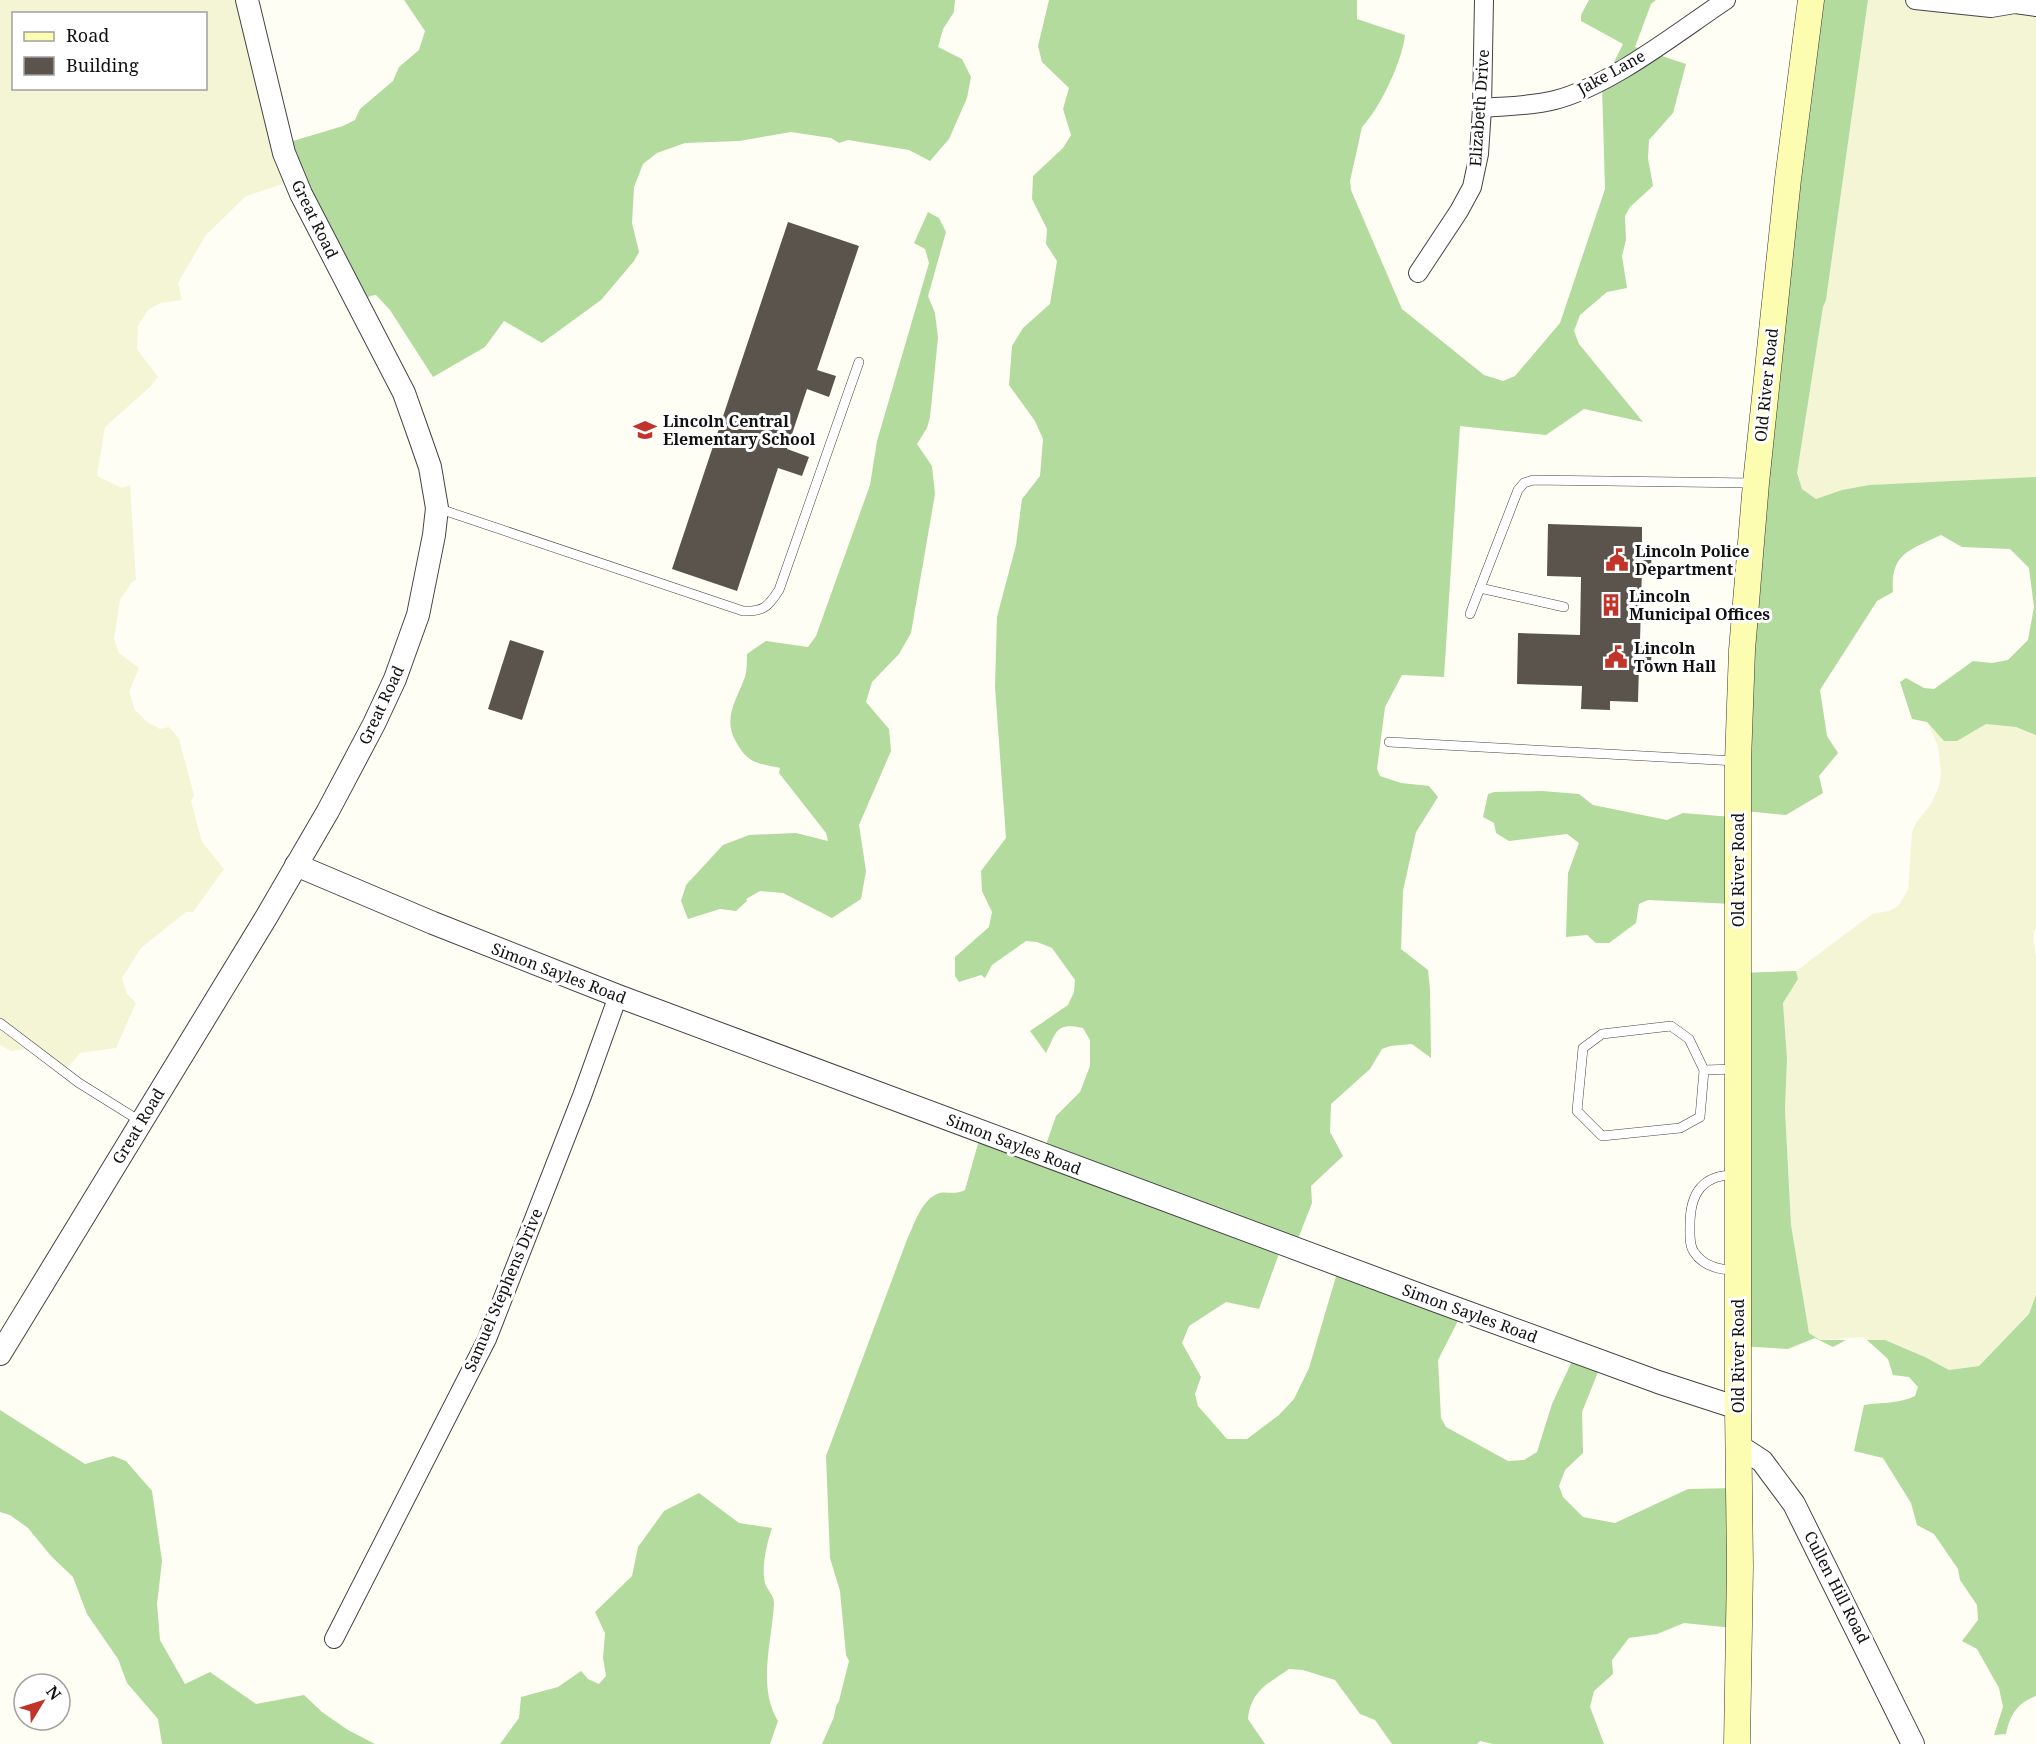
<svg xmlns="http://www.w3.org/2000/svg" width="2036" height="1744" viewBox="0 0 2036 1744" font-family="'Noto Serif',serif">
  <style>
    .farmland { fill: #f4f5d5; fill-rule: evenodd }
    .forest { fill: #b2db9d }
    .building { fill: #5a544d }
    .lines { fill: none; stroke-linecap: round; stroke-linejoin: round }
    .service-casing { stroke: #444; stroke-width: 10 }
    .minor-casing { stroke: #444; stroke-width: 20 }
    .tertiary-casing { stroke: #444; stroke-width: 24 }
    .secondary-casing { stroke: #333; stroke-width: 27 }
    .service { stroke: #fff; stroke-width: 9 }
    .minor { stroke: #fff; stroke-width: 18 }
    .tertiary { stroke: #fff; stroke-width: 22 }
    .secondary { stroke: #fdfdb2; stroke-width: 26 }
    .labels { text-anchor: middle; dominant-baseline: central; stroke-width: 6; stroke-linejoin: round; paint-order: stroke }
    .street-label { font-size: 16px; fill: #111; stroke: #fff }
    .poi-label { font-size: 16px; font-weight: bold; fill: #111; stroke: #fff; text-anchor: start }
  </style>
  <rect width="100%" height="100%" fill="#fffef5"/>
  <g class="farmland">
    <path d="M0,0H241L286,183L246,196L206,235L178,283L182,300L160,303L148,310L138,326L137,349L158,377L150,387L105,427L97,476L122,488L130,485L136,580L132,582L120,600L114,639L119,653L139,668L129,692L135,710L147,722L160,729L169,727L179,739L194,795L191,801L202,842L224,869L193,912H186L141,948L122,978L127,994L136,1003L116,1048L80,1053L68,1067L52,1066L26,1049L11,1051L0,1045ZM14,14H206V88H14Z"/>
    <path d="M1868,0H2036V477L1869,485L1842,490L1816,499L1802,489L1797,472L1823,307L1826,300Z"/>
    <path d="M1928,724L1944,741H1957L1986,724L2016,727L2036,735V927L2033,937L2036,956V1295L2029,1314L1979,1366L1949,1370L1925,1357L1885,1340H1867L1864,1337L1820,1340L1809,1333L1791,1225L1785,1110L1787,1058L1783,1003L1798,979L1796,971L1872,914L1889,911L1898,906L1908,890L1912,832L1916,823L1931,804L1939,786L1941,773L1938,746Z"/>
  </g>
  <g class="forest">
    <path d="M404,0H955L954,12L943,29L938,47L962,59L971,77L967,98L949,139L930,161L909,150L848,140L839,143L831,138L791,132L739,141L685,143L657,153L643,164L634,187L632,223L639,252L634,261L601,300L542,343L504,321L485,347L433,377L390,310L376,295L370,296L357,306L283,144L343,126L355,120L360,109L393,81L399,67L419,50L425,31Z"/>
    <path d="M1049,0H1357V19L1405,35C1402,62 1380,108 1362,127L1350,181L1351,190L1402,309L1484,375L1503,381L1515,376L1560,323L1605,189L1602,86L1623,44L1581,21V15L1589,0H1656L1651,4L1635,47L1686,64L1673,113L1649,140L1648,158L1653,186L1630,207L1625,216L1626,240L1622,256L1627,288L1607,292L1580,315L1574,331L1579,344L1643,422L1584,409L1546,435L1460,426L1444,677L1402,675L1385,707L1377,769L1380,776L1401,783L1429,786L1438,797L1416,832L1403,891L1401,949L1428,970L1430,989L1431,1058L1412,1044L1390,1046L1382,1049L1370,1069L1331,1104L1330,1132L1343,1156L1311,1186L1312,1203L1294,1249L1280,1251L1259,1309L1226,1302L1189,1326L1182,1343L1201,1377L1195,1394L1198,1406L1227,1439H1247L1279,1415L1294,1399L1309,1368L1337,1273L1461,1315L1438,1360L1441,1418L1446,1427L1508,1461L1524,1460L1537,1452L1552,1404L1572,1361L1600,1367L1582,1412L1583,1453L1565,1470L1559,1486L1563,1497L1583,1517L1615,1523L1688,1489L1734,1488L1733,1628L1684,1623L1657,1634L1629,1638L1612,1660L1613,1674L1594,1691L1590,1707L1604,1744H1493L1480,1741L1477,1744H1392L1375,1720L1360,1714L1335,1680L1303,1670L1289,1669C1268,1684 1251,1690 1248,1719L1265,1744H822L834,1717L836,1706L839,1701L849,1661L846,1655L840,1591L830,1558L826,1456L908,1237C915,1223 921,1201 937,1194C945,1190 953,1196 965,1190L979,1140L1041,1159L1056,1116L1080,1092L1090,1066V1040L1083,1028C1056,1022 1057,1031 1046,1053L1030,1031L1068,1005L1074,992L1075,980L1052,948L1037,942L1026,941L992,965L985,978L981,975L959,982L955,976V957L989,927L992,912L982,891L981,871L1006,838L995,687L997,617L1016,545L1022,499L1040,476L1043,439L1035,421L1009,385L1012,346L1023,328L1050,304L1057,261L1046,244L1047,229L1032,199L1033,176L1063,148L1071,135L1063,109L1069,88L1042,62L1038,46Z"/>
    <path d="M1807,0H1868L1826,300L1823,307L1797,473L1802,489L1816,499L1842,490L1869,485L2036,477V735L2016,727L1986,724L1957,741H1944L1927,722L1912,719L1900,682L1906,678L1924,688L1934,689L1973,661L1992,663L2008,660L2028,640L2034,607L2029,568L2010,549L1962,547L1941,535C1910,550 1890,553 1893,592L1877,601L1820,690L1827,736L1838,753L1819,776L1823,793L1786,815L1735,810Z"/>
    <path d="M928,212L939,218L946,232L928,296L935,313L938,338L930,417L927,428L917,444L932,466L935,494L911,633L899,654L872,682L866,702L889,729L891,751L859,825L866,871L861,899L832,918L783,893L760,891L746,899L747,901L736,911L720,909L688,919L681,901L686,885L723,845L749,835L796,833L828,841L826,833L779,773L780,768C756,763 747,763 735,740C723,717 737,699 745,677C747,670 747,661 747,654L766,641L808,647L816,636L870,485L877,441L929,263L925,249L914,243Z"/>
    <path d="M1542,791L1579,794L1593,805L1667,820L1683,813L1732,817L1733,904L1648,900L1639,904L1636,923L1609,943H1596L1587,935L1566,937L1568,873L1579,843L1567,834L1509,841L1496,833L1494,823L1483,817L1488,794L1494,792Z"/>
    <path d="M1796,971L1798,979L1783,1003L1787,1058L1785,1110L1791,1225L1809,1333L1820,1340H1846L1833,1347L1815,1338L1788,1349L1740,1346L1738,973Z"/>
    <path d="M2036,1295V1696C2017,1703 2010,1715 2006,1734L1994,1735L2003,1707L1999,1688L1977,1649L1962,1641L1978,1620L1977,1605L1960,1580L1958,1569L1934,1534L1917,1525L1911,1503L1883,1458L1854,1451L1864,1405C1881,1402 1900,1404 1915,1396L1918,1387L1909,1377L1893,1375L1888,1359L1867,1340H1885L1925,1357L1949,1370L1979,1366L2029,1314Z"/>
    <path d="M0,1410L85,1464L113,1456L126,1461L152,1491L162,1561L157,1604L160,1640L185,1684L210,1672L256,1704L304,1695L322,1712L348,1730L375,1744H162L158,1719L127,1683L118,1659L87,1614L73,1577L51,1556L28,1528L10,1515L0,1512Z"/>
    <path d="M699,1493L739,1523L772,1528C767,1543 761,1567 765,1583C767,1590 774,1595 774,1603C772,1642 757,1686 778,1721L770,1744H500L519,1718L521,1697L558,1687L581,1671L588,1679L599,1684L606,1676L603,1658L605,1633L595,1612L632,1576L638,1547L664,1511Z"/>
  </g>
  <g class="building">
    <path d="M788,222L859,246L817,370L836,376L829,397L807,389L787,449L809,457L802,476L778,468L737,591L672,569Z"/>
    <path d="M1548,524L1642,527V549L1652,550L1651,567H1642L1640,641L1652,642L1651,665L1639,664L1638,702L1610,701V710L1581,709L1582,686L1517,684L1518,633L1580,635L1581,577L1547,576Z"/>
    <path d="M510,640L544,651L522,720L488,709Z"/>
  </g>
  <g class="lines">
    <g class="service-casing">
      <g id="service">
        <path d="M437,508L743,611C763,612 768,607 779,590L859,362"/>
        <path d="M1480,588L1564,607"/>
        <path d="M1470,614L1518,490L1524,483L1533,480L1753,483"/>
        <path d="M1389,742L1736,761"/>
        <path d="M0,1023L79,1083L140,1121"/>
        <path d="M1704,1070L1700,1117L1680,1128L1602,1136L1577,1111L1583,1048L1602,1034L1671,1026L1689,1039L1704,1070L1735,1069"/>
        <path d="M1735,1270C1720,1270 1703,1266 1694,1252C1689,1245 1690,1234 1690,1225C1690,1194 1702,1174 1736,1175"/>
      </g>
    </g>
    <g class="minor-casing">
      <g id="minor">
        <path d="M1915,0L1991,8L2015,4"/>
        <path d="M2006,0L2015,4L2036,7"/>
        <path d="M1482,108C1506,106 1532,106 1555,100C1610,86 1678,32 1726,0"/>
        <path d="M1418,273L1459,211L1472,187L1479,154L1482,108L1484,0"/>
        <path d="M334,1639L487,1339L582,1096L618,996"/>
      </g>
    </g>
    <g class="tertiary-casing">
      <g id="tertiary">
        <path d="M296,865L433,923L618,996L1439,1302L1658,1382L1738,1408"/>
        <path d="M0,1354L267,916L328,811L374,724L395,679L418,615L434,535L437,508L430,467L421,441L404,393L301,194L284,153L247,0"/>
        <path d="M1739,1446L1762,1461L1794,1504L1913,1744"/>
      </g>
    </g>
    <g class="secondary-casing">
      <path id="secondary" d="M1737,1744L1740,1567L1738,1408V761L1742,650L1756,483L1788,179L1811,0"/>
    </g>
    <use href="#service" class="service"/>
    <use href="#minor" class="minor"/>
    <use href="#tertiary" class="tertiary"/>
    <use href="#secondary" class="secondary"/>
  </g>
  <defs>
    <g id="school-bare" transform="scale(1.8)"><path d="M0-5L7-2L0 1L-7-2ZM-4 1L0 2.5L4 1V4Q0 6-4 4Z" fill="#c13429" stroke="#fff" stroke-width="2.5" paint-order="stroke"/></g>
    <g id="civic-bare" transform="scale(1.8)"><path d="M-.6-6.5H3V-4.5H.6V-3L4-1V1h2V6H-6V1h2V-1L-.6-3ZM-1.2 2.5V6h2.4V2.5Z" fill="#c13429" stroke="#fff" stroke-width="2.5" paint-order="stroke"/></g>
    <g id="building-bare" transform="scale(1.8)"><path d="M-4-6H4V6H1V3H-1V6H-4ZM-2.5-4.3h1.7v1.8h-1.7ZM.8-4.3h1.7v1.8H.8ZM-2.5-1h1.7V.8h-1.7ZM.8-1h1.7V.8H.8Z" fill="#c13429" stroke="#fff" stroke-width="2.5" paint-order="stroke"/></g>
  </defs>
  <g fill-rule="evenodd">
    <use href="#school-bare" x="645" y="430"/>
    <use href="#civic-bare" x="1617" y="560"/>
    <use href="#building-bare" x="1611" y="605"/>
    <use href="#civic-bare" x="1616" y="657"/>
  </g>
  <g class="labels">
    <g class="street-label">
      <text transform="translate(1611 72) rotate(-29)">Jake Lane</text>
      <text transform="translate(1479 108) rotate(-86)">Elizabeth Drive</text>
      <text transform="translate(315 219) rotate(64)">Great Road</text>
      <text transform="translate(1766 385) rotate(-84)">Old River Road</text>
      <text transform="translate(381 705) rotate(-65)">Great Road</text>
      <text transform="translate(1738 870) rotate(-90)">Old River Road</text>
      <text transform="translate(559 973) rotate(21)">Simon Sayles Road</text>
      <text transform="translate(138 1126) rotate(-59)">Great Road</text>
      <text transform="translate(1014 1144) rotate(21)">Simon Sayles Road</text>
      <text transform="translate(503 1290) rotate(-67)">Samuel Stephens Drive</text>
      <text transform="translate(1470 1313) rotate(20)">Simon Sayles Road</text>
      <text transform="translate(1738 1356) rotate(-90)">Old River Road</text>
      <text transform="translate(1837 1587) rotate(63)">Cullen Hill Road</text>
    </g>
    <g class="poi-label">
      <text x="663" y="421">Lincoln Central<tspan x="663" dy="18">Elementary School</tspan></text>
      <text x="1635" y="551">Lincoln Police<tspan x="1635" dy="18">Department</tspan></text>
      <text x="1629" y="596">Lincoln<tspan x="1629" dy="18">Municipal Offices</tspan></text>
      <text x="1634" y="648">Lincoln<tspan x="1634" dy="18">Town Hall</tspan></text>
    </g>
  </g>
  <rect x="12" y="12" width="195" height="78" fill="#ffffff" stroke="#a0a0a0" stroke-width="1.5"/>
  <rect x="24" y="32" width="30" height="9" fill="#fdfdb2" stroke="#a0a0a0" stroke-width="1.5"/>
  <text x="66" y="42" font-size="18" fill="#111111">Road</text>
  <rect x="24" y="57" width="30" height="18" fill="#5a544d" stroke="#a0a0a0" stroke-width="1.5"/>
  <text x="66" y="72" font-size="18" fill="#111111">Building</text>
  <g transform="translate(42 1702) rotate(52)"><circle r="28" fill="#ffffff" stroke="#a0a0a0" stroke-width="1.5"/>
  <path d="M0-4.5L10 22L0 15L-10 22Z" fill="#c13429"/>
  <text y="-9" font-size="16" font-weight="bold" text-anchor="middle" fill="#111111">N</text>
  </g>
</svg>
